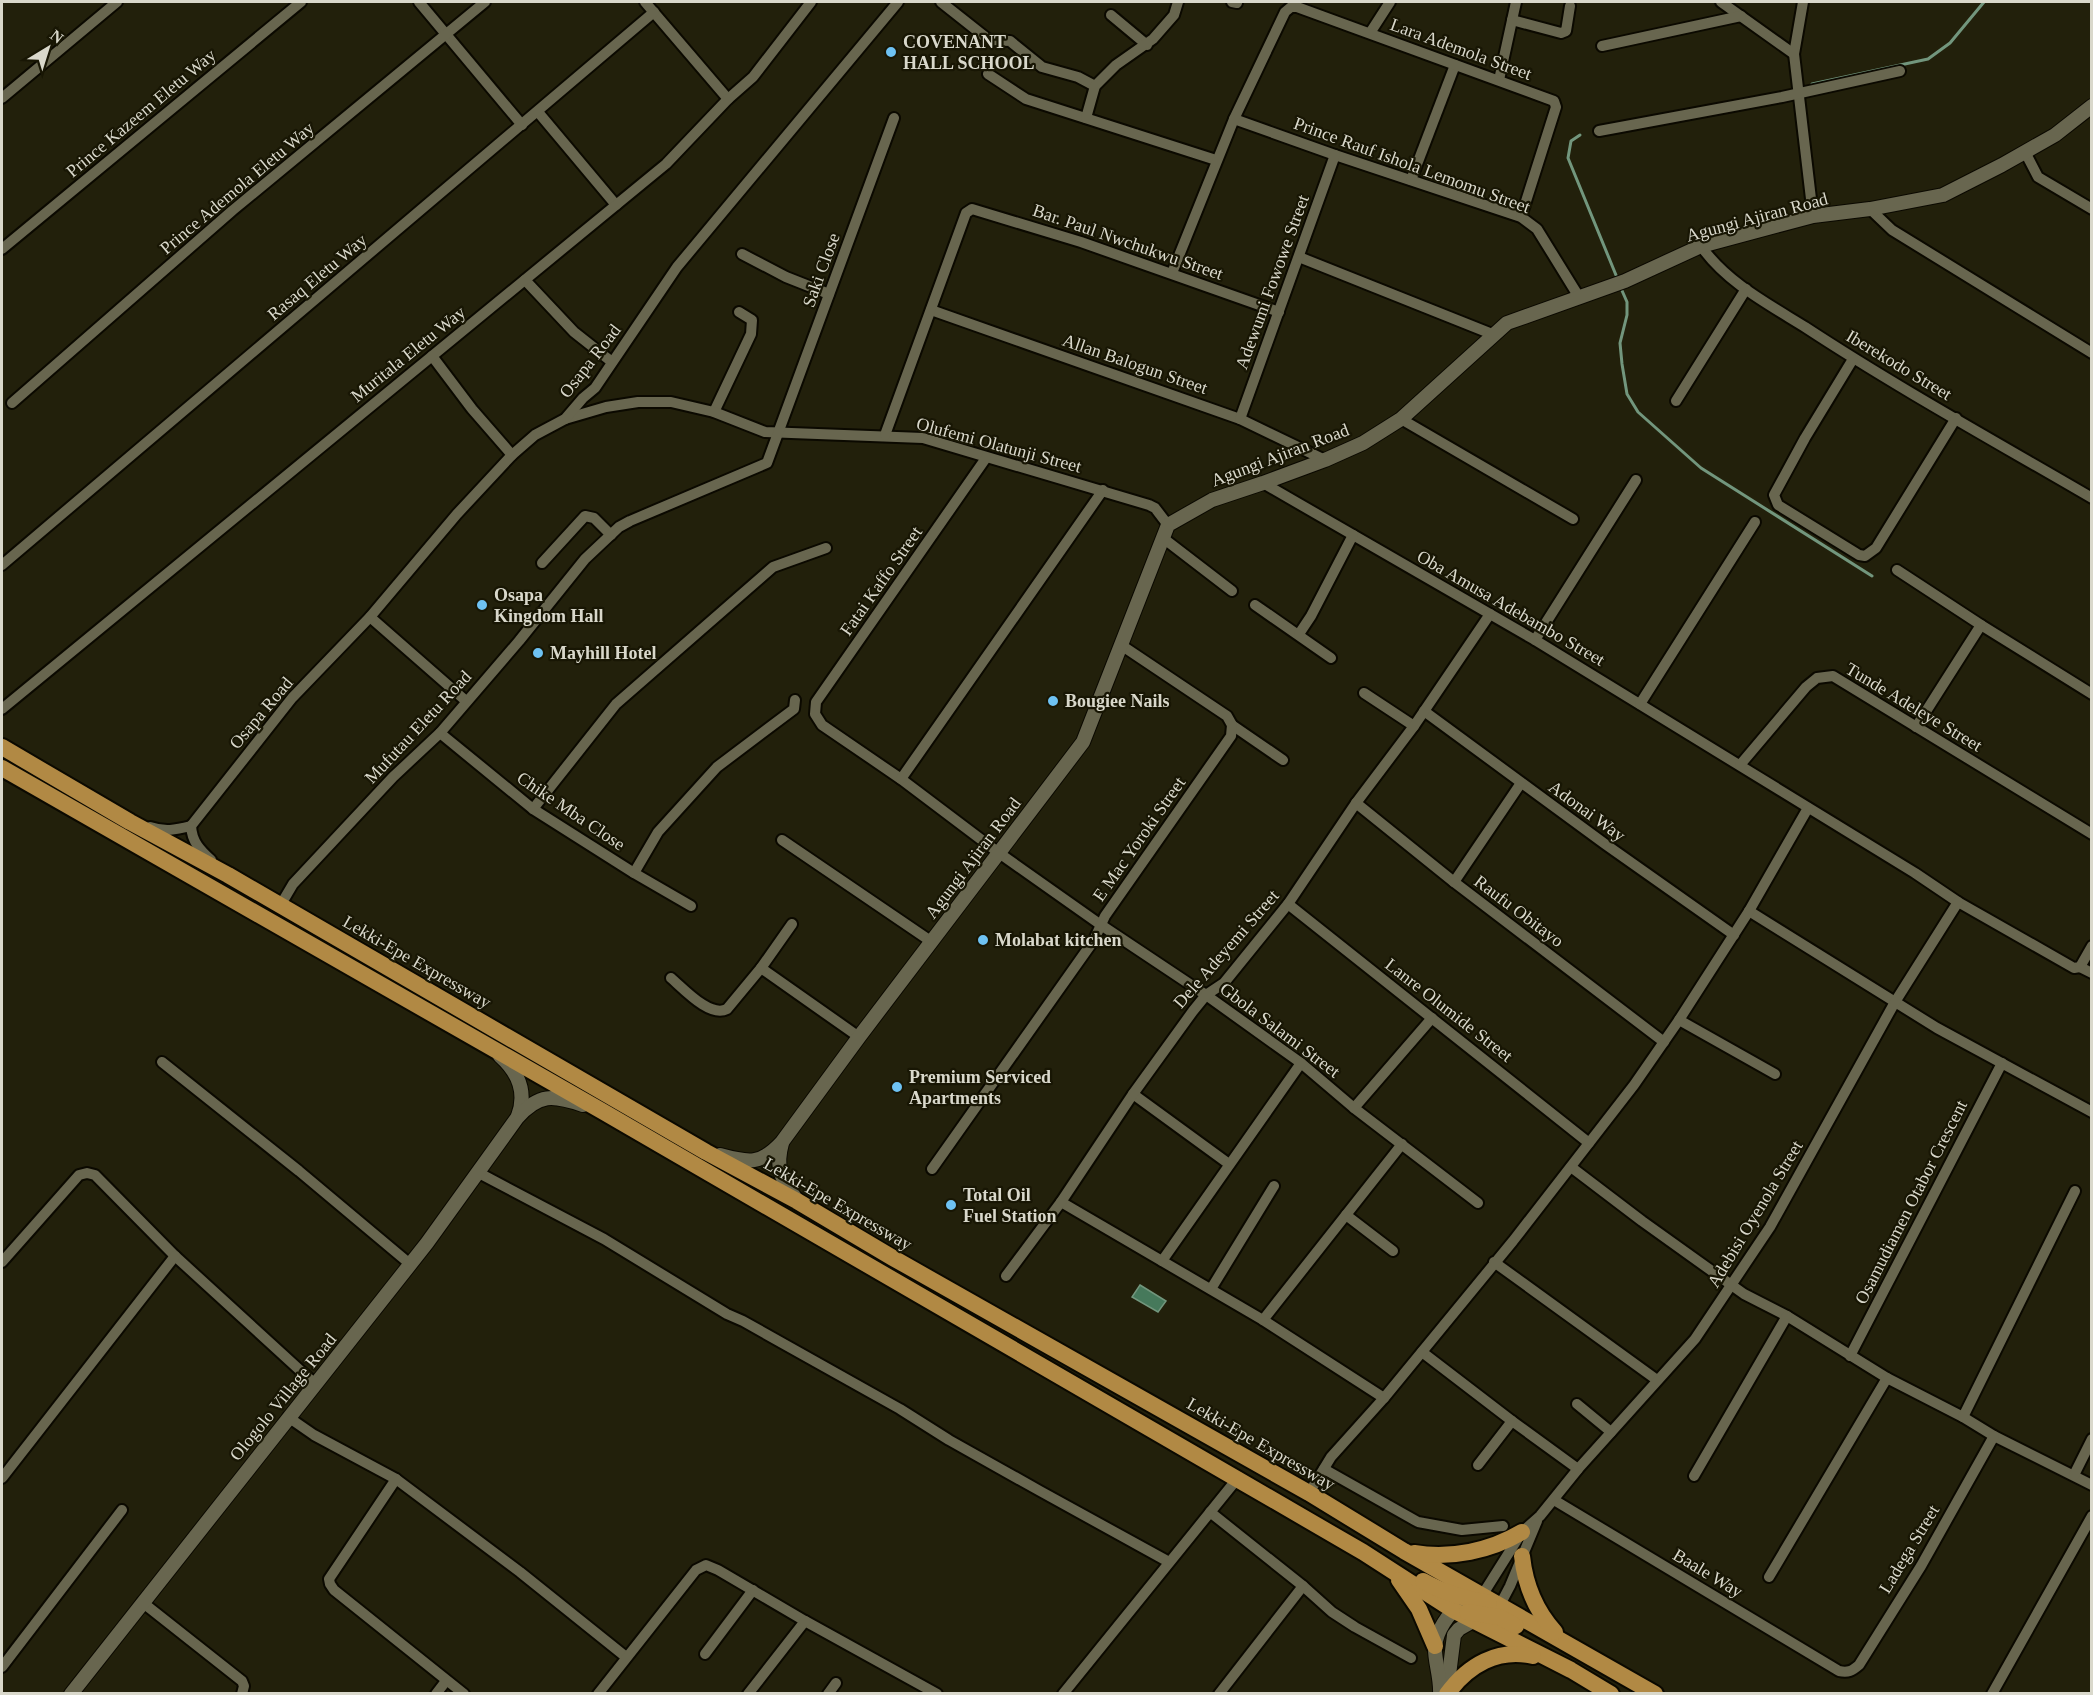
<svg xmlns="http://www.w3.org/2000/svg" width="2093" height="1695" viewBox="0 0 2093 1695" font-family="Georgia,serif">
  <style>
    .water { fill: #46795b; stroke: #72967d; stroke-width: 1.5 }
    .lines { fill: none; stroke-linecap: round; stroke-linejoin: round }
    .stream { stroke: #72967d; stroke-width: 3 }
    .minor-casing { stroke: #0b0900; stroke-width: 14 }
    .tertiary-casing { stroke: #0b0900; stroke-width: 16 }
    .trunk-casing { stroke: #0b0900; stroke-width: 20 }
    .minor { stroke: #68664f; stroke-width: 10 }
    .tertiary { stroke: #68664f; stroke-width: 14 }
    .trunk { stroke: #b18944; stroke-width: 16 }
    .poi-dot { fill: #6ec2f3; stroke: #181604; stroke-width: 2 }
    .labels { text-anchor: middle; dominant-baseline: central; stroke-width: 4.5; stroke-linejoin: round; paint-order: stroke }
    .poi-label { font-size: 18px; font-weight: bold; fill: #d9d8cb; stroke: #181604; text-anchor: start }
    .street-label { font-size: 18px; fill: #d9d8cb; stroke: #181604 }
  </style>
  <rect width="100%" height="100%" fill="#22200b"/>
  <path class="water" d="M1140,1285L1166,1301L1158,1312L1132,1297Z"/>
  <g class="lines">
    <g class="stream">
      <path d="M1812,84L1928,59L1950,43L1984,2"/>
      <path d="M1580,135L1571,141L1568,158L1618,280"/>
      <path d="M1620,286L1627,302V315L1620,343L1622,364L1627,394L1638,412L1701,468L1872,576"/>
    </g>
    <g class="minor-casing">
      <g id="minor">
        <path d="M419,2L522,125"/>
        <path d="M645,2L728,99"/>
        <path d="M941,2L989,40L1010,41L1042,67L1078,77L1095,86"/>
        <path d="M1232,2L1237,3"/>
        <path d="M1721,2L1794,54"/>
        <path d="M1803,2L1794,54L1813,216"/>
        <path d="M1111,15L1147,45"/>
        <path d="M1512,20L1561,33L1566,31L1570,6"/>
        <path d="M1370,33L1390,2"/>
        <path d="M1602,46L1741,16"/>
        <path d="M988,74L1026,99L1216,160"/>
        <path d="M1499,80L1516,2"/>
        <path d="M2,98L117,2"/>
        <path d="M538,112L616,205"/>
        <path d="M1086,118L1095,86L1116,65L1153,39L1174,15L1178,2"/>
        <path d="M1234,119L1335,155L1521,217L1537,229L1579,297"/>
        <path d="M1599,131L1782,97L1900,71"/>
        <path d="M2025,152L2038,177L2092,209"/>
        <path d="M1411,180L1455,65"/>
        <path d="M1870,209L1892,230L2092,353"/>
        <path d="M1701,246C1726,282 1768,304 1805,327C1898,388 1996,442 2092,498"/>
        <path d="M2,249L301,2"/>
        <path d="M742,254L786,277L829,294"/>
        <path d="M1299,257L1492,334"/>
        <path d="M1172,273L1234,119L1285,12L1291,7H1297L1554,101L1556,107L1521,217"/>
        <path d="M525,280L574,332L612,362"/>
        <path d="M931,310L1240,419L1325,460"/>
        <path d="M432,356L472,409L512,455"/>
        <path d="M1853,359L1805,438L1774,495L1778,505L1859,555L1865,556L1876,548L1956,418"/>
        <path d="M1676,401L1746,289"/>
        <path d="M12,403L233,210L485,2"/>
        <path d="M714,412L751,334L752,320L739,312"/>
        <path d="M565,419L606,407L638,402H671L714,412L765,432L923,438L1149,505L1155,508L1168,525"/>
        <path d="M1240,419L1335,155"/>
        <path d="M1401,419L1573,519"/>
        <path d="M885,435L966,213L972,209L1081,242L1279,312"/>
        <path d="M986,458L816,702L815,714L822,725L901,779L999,853L1101,925L1206,995L1301,1063L1354,1108L1478,1203"/>
        <path d="M1263,483L1535,640L1915,873L1958,902L2074,968L2080,967L2092,946"/>
        <path d="M1163,538L1232,591"/>
        <path d="M542,563L585,516L594,518L611,535"/>
        <path d="M2,565L654,12"/>
        <path d="M1897,570L1981,625L2092,694"/>
        <path d="M1255,605L1331,658"/>
        <path d="M370,617L466,701"/>
        <path d="M1299,634L1311,616L1353,535"/>
        <path d="M1535,640L1636,480"/>
        <path d="M1364,693L1414,726"/>
        <path d="M1640,704L1755,522"/>
        <path d="M2,709L666,164L728,99L753,77L811,2"/>
        <path d="M1424,711L1605,844L1734,935"/>
        <path d="M1232,725L1283,760"/>
        <path d="M1916,727L1981,625"/>
        <path d="M440,733L533,809L634,873L691,906"/>
        <path d="M1740,765L1806,687L1817,678L1833,676L2092,834"/>
        <path d="M901,779L1103,490"/>
        <path d="M1356,803L1454,882L1664,1042"/>
        <path d="M533,809L616,704L773,567L826,548"/>
        <path d="M191,826L292,698L370,617L457,514L512,455L535,435L565,419L583,398L595,388L677,267L898,2"/>
        <path d="M191,826C192,842 200,850 211,860"/>
        <path d="M150,827C165,832 175,830 191,826"/>
        <path d="M782,840L932,942"/>
        <path d="M634,873L658,832L717,767L794,709L795,700"/>
        <path d="M1454,882L1521,783"/>
        <path d="M1288,904L1589,1143"/>
        <path d="M280,906L293,884L393,777L440,733L519,641L585,559L619,527L630,521L767,463L894,118"/>
        <path d="M1749,911L1937,1028L2092,1112"/>
        <path d="M2080,967L2092,973"/>
        <path d="M761,968L859,1037"/>
        <path d="M671,978C684,989 710,1018 727,1009L761,968L792,924"/>
        <path d="M1679,1020L1775,1074"/>
        <path d="M162,1062L299,1171L410,1264"/>
        <path d="M1133,1094L1229,1164"/>
        <path d="M1354,1108L1432,1018"/>
        <path d="M1571,1167L1642,1221L1744,1294L1787,1316L1887,1378L1963,1417L1994,1436L2092,1485"/>
        <path d="M932,1169L1094,940L1105,916L1231,736L1232,725L1227,716L1121,645"/>
        <path d="M479,1173L604,1239L727,1314L743,1321L900,1409L949,1440L1040,1491L1169,1562"/>
        <path d="M1061,1202L1263,1320L1384,1398"/>
        <path d="M1346,1215L1393,1251"/>
        <path d="M1162,1261L1301,1063"/>
        <path d="M2,1262L79,1175L87,1173L95,1175L175,1256L315,1384"/>
        <path d="M1494,1262L1657,1380"/>
        <path d="M1006,1276L1061,1202L1133,1094L1193,1011L1206,995L1224,983L1288,904L1356,803L1414,726L1490,614"/>
        <path d="M1211,1289L1274,1186"/>
        <path d="M1263,1320L1402,1144"/>
        <path d="M1422,1352L1512,1421L1578,1469"/>
        <path d="M1850,1356L2002,1063"/>
        <path d="M1577,1404L1611,1432"/>
        <path d="M288,1417L314,1435L396,1479L520,1572L626,1657"/>
        <path d="M1963,1417L2075,1191"/>
        <path d="M1478,1465L1512,1421"/>
        <path d="M1324,1469L1418,1522L1462,1530L1503,1526"/>
        <path d="M2074,1475L2092,1439"/>
        <path d="M1694,1476L1787,1316"/>
        <path d="M2,1478L175,1256"/>
        <path d="M396,1479L329,1579L330,1584L334,1590L464,1694"/>
        <path d="M1309,1493L1331,1457L1384,1398L1513,1241L1634,1085L1679,1020L1749,911L1808,808"/>
        <path d="M1554,1500L1839,1671C1848,1673 1852,1671 1859,1665L1921,1566L1994,1436"/>
        <path d="M1210,1512L1303,1586L1332,1612L1355,1627L1411,1658"/>
        <path d="M1769,1577L1887,1378"/>
        <path d="M1483,1594L1522,1532L1540,1516L1578,1469L1695,1339L1770,1227L1895,1002L1958,902"/>
        <path d="M142,1602L242,1681L244,1686L242,1694"/>
        <path d="M1500,1605L1510,1586L1537,1521"/>
        <path d="M705,1654L753,1590"/>
        <path d="M2,1667L122,1510"/>
        <path d="M436,1694L446,1681"/>
        <path d="M598,1694L696,1570L706,1565L718,1570L805,1621L937,1694"/>
        <path d="M748,1694L805,1621"/>
        <path d="M828,1694L836,1683"/>
        <path d="M1063,1694L1237,1479"/>
        <path d="M1219,1694L1303,1586"/>
        <path d="M1992,1694L2092,1516"/>
      </g>
    </g>
    <g class="tertiary-casing">
      <g id="tertiary">
        <path d="M500,1056C518,1072 527,1092 518,1116"/>
        <path d="M782,1143C775,1169 781,1178 796,1199"/>
        <path d="M720,1155C749,1163 761,1165 782,1142L859,1037L1083,742L1168,525L1212,500L1263,483L1325,460L1363,443L1401,419L1507,323L1625,281L1701,246L1813,216L1870,209L1943,195L2002,165L2055,135L2092,106"/>
        <path d="M1447,1691L1454,1635L1459,1629L1480,1617"/>
        <path d="M71,1694L427,1243L517,1118C539,1093 553,1095 583,1105"/>
        <path d="M1440,1694C1441,1677 1434,1660 1435,1646C1437,1630 1448,1614 1460,1605"/>
      </g>
    </g>
    <g class="trunk-casing">
      <g id="trunk">
        <path d="M2,747L130,822L228,875L706,1152L797,1201L893,1258L1309,1493L1404,1551L1655,1694"/>
        <path d="M2,768L602,1111L1237,1479L1363,1552L1453,1610L1571,1670L1611,1694"/>
        <path d="M1414,1553C1451,1559 1490,1551 1522,1532"/>
        <path d="M1522,1556C1525,1584 1536,1611 1555,1632"/>
        <path d="M1399,1580L1419,1609L1435,1646"/>
        <path d="M1423,1581C1442,1592 1466,1599 1489,1603"/>
        <path d="M1467,1612L1499,1617L1516,1626"/>
        <path d="M1447,1694C1468,1665 1498,1648 1533,1656"/>
      </g>
    </g>
    <use href="#minor" class="minor"/>
    <use href="#tertiary" class="tertiary"/>
    <use href="#trunk" class="trunk"/>
  </g>
  <g class="poi-dot">
    <circle cx="891" cy="52" r="6"/>
    <circle cx="482" cy="605" r="6"/>
    <circle cx="538" cy="653" r="6"/>
    <circle cx="1053" cy="701" r="6"/>
    <circle cx="983" cy="940" r="6"/>
    <circle cx="897" cy="1087" r="6"/>
    <circle cx="951" cy="1205" r="6"/>
  </g>
  <g class="labels">
    <g class="poi-label">
      <text x="903" y="42">COVENANT<tspan x="903" dy="21">HALL SCHOOL</tspan></text>
      <text x="494" y="595">Osapa<tspan x="494" dy="21">Kingdom Hall</tspan></text>
      <text x="550" y="653">Mayhill Hotel</text>
      <text x="1065" y="701">Bougiee Nails</text>
      <text x="995" y="940">Molabat kitchen</text>
      <text x="909" y="1077">Premium Serviced<tspan x="909" dy="21">Apartments</tspan></text>
      <text x="963" y="1195">Total Oil<tspan x="963" dy="21">Fuel Station</tspan></text>
    </g>
    <g class="street-label">
      <text transform="translate(1461 49) rotate(20)">Lara Ademola Street</text>
      <text transform="translate(141 113) rotate(-40)">Prince Kazeem Eletu Way</text>
      <text transform="translate(1412 165) rotate(20)">Prince Rauf Ishola Lemomu Street</text>
      <text transform="translate(237 188) rotate(-40)">Prince Ademola Eletu Way</text>
      <text transform="translate(1757 217) rotate(-15)">Agungi Ajiran Road</text>
      <text transform="translate(1128 242) rotate(19)">Bar. Paul Nwchukwu Street</text>
      <text transform="translate(821 270) rotate(-70)">Saki Close</text>
      <text transform="translate(317 277) rotate(-40)">Rasaq Eletu Way</text>
      <text transform="translate(1272 282) rotate(-70)">Adewumi Fowowe Street</text>
      <text transform="translate(408 354) rotate(-39)">Muritala Eletu Way</text>
      <text transform="translate(590 361) rotate(-52)">Osapa Road</text>
      <text transform="translate(1135 364) rotate(19)">Allan Balogun Street</text>
      <text transform="translate(1899 365) rotate(31)">Iberekodo Street</text>
      <text transform="translate(999 445) rotate(15)">Olufemi Olatunji Street</text>
      <text transform="translate(1280 455) rotate(-21)">Agungi Ajiran Road</text>
      <text transform="translate(881 581) rotate(-55)">Fatai Kaffo Street</text>
      <text transform="translate(1511 608) rotate(30)">Oba Amusa Adebambo Street</text>
      <text transform="translate(1914 707) rotate(31)">Tunde Adeleye Street</text>
      <text transform="translate(261 713) rotate(-50)">Osapa Road</text>
      <text transform="translate(418 727) rotate(-47)">Mufutau Eletu Road</text>
      <text transform="translate(571 811) rotate(34)">Chike Mba Close</text>
      <text transform="translate(1587 811) rotate(36)">Adonai Way</text>
      <text transform="translate(1139 839) rotate(-55)">E Mac Yoroki Street</text>
      <text transform="translate(973 858) rotate(-53)">Agungi Ajiran Road</text>
      <text transform="translate(1519 911) rotate(37)">Raufu Obitayo</text>
      <text transform="translate(1226 949) rotate(-49)">Dele Adeyemi Street</text>
      <text transform="translate(417 962) rotate(30)">Lekki-Epe Expressway</text>
      <text transform="translate(1449 1010) rotate(38)">Lanre Olumide Street</text>
      <text transform="translate(1280 1030) rotate(37)">Gbola Salami Street</text>
      <text transform="translate(1911 1202) rotate(-63)">Osamudiamen Otabor Crescent</text>
      <text transform="translate(838 1204) rotate(30)">Lekki-Epe Expressway</text>
      <text transform="translate(1755 1214) rotate(-59)">Adebisi Oyenola Street</text>
      <text transform="translate(283 1397) rotate(-51)">Ologolo Village Road</text>
      <text transform="translate(1261 1444) rotate(30)">Lekki-Epe Expressway</text>
      <text transform="translate(1909 1549) rotate(-59)">Ladega Street</text>
      <text transform="translate(1708 1573) rotate(31)">Baale Way</text>
    </g>
  </g>
  <rect width="2093" height="1695" fill="none" stroke="#d9d8cb" stroke-width="6"/>
  <g transform="translate(48 48) rotate(38)" stroke="#181604" stroke-width="4.5" paint-order="stroke">
  <path d="M0-4.5L10 22L0 15L-10 22Z" fill="#d9d8cb"/>
  <text y="-9" font-size="16" font-weight="bold" text-anchor="middle" fill="#d9d8cb">N</text>
  </g>
</svg>
